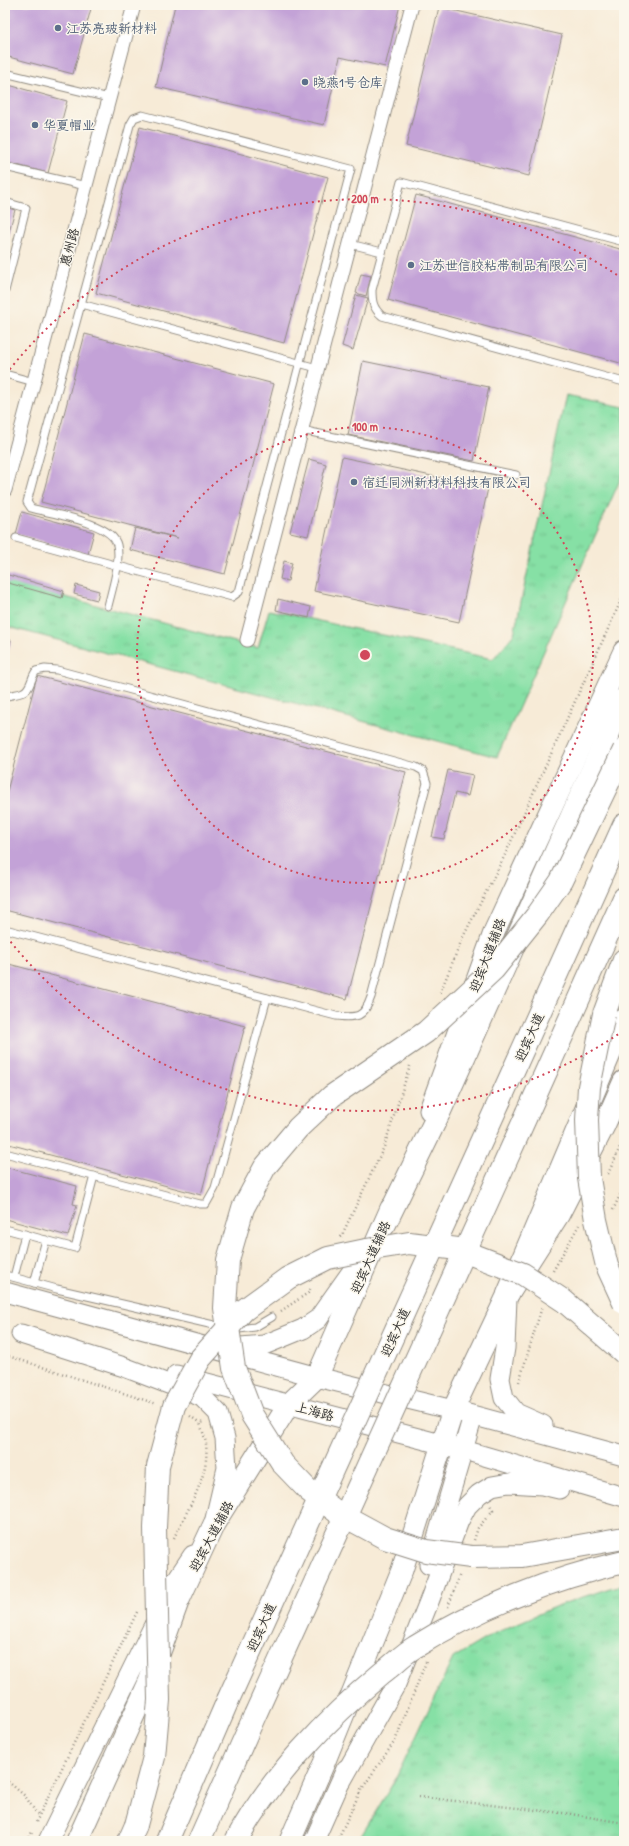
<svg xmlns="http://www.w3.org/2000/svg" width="629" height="1846" viewBox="0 0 629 1846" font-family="'Patrick Hand','LXGW WenKai TC',sans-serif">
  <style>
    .grass { fill: url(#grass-tufts); stroke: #588668 }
    .building { fill: #c3a2d7 }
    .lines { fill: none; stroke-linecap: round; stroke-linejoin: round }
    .lane-casing { stroke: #918b81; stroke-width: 9 }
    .street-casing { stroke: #918b81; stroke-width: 15 }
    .secondary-casing { stroke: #918b81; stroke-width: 21 }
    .primary-casing { stroke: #918b81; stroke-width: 23 }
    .highway-casing { stroke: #918b81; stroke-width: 24 }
    .path { stroke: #918b81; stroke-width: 2.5; stroke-dasharray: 1 3; stroke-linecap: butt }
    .lane { stroke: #fff; stroke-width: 7 }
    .street { stroke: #fff; stroke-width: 13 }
    .secondary { stroke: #fff; stroke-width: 19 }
    .primary { stroke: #fff; stroke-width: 21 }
    .highway { stroke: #fff; stroke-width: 22 }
    .highway-bridge-casing { stroke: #918b81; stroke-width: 24; stroke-linecap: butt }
    .highway-bridge { stroke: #fff; stroke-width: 22 }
    .ring { fill: none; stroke: #d1495b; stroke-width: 2; stroke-dasharray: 2 4 }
    .service-dot { fill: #5c6f8a; stroke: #fbf7ec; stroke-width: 1.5 }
    .labels { text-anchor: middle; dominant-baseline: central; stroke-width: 3; stroke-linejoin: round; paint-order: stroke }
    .service-label { font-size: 13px; fill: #4e5e75; stroke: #fbf7ec; text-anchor: start }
    .street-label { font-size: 13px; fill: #2b2b2b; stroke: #fbf7ec }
    .centre { fill: #d1495b; stroke: #fbf7ec; stroke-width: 2 }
    .ring-label { font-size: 12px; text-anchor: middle; font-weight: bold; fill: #d1495b; stroke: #fbf7ec; stroke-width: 3; stroke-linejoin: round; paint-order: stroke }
  </style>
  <defs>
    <pattern id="grass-tufts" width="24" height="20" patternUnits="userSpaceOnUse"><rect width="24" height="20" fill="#86e0a5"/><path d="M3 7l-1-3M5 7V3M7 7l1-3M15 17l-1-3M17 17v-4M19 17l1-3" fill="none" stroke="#74c08e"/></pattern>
  </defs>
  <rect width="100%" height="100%" fill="#fbf7ec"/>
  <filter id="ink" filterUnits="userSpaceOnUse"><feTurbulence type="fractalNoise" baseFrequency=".025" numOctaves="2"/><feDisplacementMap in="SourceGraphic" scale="8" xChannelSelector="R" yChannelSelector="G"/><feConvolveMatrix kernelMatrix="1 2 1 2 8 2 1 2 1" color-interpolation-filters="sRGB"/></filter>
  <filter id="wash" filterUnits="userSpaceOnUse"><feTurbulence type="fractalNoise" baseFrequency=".012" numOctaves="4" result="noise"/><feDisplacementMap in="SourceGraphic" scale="16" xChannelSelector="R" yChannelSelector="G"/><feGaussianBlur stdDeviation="0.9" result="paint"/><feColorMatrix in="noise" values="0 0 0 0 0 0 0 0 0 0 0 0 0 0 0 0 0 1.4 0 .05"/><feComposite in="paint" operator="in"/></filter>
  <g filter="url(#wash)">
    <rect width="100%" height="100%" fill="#f7ebd7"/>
    <g class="grass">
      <path d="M566,395L624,407V471L497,757L5,626V581L258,648L269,610L493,659L514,634Z"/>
      <path d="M624,1585V1841H358L395,1780L453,1658L493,1634L559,1605L610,1588Z"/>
    </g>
    <g id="blocks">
      <g class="building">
        <path d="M5,5H92L73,74L5,56Z"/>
        <path d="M175,5H400L385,67L340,57L324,125L156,87Z"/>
        <path d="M439,7L562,35L529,176L406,146Z"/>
        <path d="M5,84L67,101L48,173L5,162Z"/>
        <path d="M140,127L328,177L284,343L96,293Z"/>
        <path d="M416,195L624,250V364L388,300Z"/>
        <path d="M5,207L15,210L5,246Z"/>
        <path d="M361,274L371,276L366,296L356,293Z"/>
        <path d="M356,295L368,298L353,350L342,346Z"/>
        <path d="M85,334L274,384L225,574L130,550L135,528L178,538L41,502Z"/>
        <path d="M363,361L489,387L474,461L348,435Z"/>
        <path d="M342,457L488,488L459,622L314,591Z"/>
        <path d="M309,459L326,464L308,536L290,532Z"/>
        <path d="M22,512L94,532L88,554L16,534Z"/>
        <path d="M284,561L292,563L288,581L280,579Z"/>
        <path d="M5,574L64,591L62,598L5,582Z"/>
        <path d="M76,585L99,591L97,600L74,594Z"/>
        <path d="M278,599L311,607L309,618L276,610Z"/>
        <path d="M5,638L11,640L6,661H5Z"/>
        <path d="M37,676L406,772L347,999L5,910V799Z"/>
        <path d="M448,770L473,775L468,796L455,793L444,839L432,837Z"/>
        <path d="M5,963L245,1026L201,1195L5,1143Z"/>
        <path d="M5,1167L77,1186L73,1204L77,1205L68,1236L5,1219Z"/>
      </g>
    </g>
  </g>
  <g filter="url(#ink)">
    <use href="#blocks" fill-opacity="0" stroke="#918b81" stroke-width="1"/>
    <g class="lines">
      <g class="lane-casing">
        <g id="lane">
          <path d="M5,73L109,98"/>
          <path d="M5,167L86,186"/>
          <path d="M5,202L26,208L5,291"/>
          <path d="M624,242L401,182L372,290C372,302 373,308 382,316L624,382"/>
          <path d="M350,244L382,252"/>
          <path d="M81,304L317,368"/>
          <path d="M5,374L34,382"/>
          <path d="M301,430L516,475"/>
          <path d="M16,538L232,597L239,592L351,169L142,115L134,118L130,125L27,502L31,508C51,514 112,522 117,545C121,562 112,589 108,606"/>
          <path d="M5,697C11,694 18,695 23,692C31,689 31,677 36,671L45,669L57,670L416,767L423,771L427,783L371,997C364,1018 357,1018 336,1016L5,929"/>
          <path d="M5,1153L200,1204H206L215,1188L267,998"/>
          <path d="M5,1229L75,1248L94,1176"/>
          <path d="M5,1275L57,1289L218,1326L239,1329L255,1327L272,1317"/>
          <path d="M14,1277L25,1234"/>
          <path d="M34,1283L46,1240"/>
        </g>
      </g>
      <g class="street-casing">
        <g id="street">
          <path d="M5,490L134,5"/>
          <path d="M247,640L412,5"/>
        </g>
      </g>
      <g class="secondary-casing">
        <g id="secondary">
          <path d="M5,1292L317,1377L453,1410L624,1456"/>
          <path d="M507,1298L505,1348L500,1379L504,1398L516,1413L543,1425"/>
          <path d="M21,1334L124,1367L202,1397L218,1413L225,1438L227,1468L215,1519"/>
          <path d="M228,1344L241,1347L264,1345L303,1329L318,1319L367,1250"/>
          <path d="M176,1375L464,1450L624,1497"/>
          <path d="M429,1565L473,1416"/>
          <path d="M342,1780L396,1684L430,1599L459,1521L467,1506L479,1494L492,1486L509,1483L542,1485L559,1489"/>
          <path d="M48,1841L175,1582L193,1555"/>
          <path d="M314,1841L346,1769"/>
        </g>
      </g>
      <g class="primary-casing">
        <g id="primary">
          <path d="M430,1110L495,930L624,651"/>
          <path d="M77,1841L149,1682L178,1602L214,1524L289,1404L317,1377L391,1208"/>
          <path d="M290,1841L324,1763L402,1570L453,1410L508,1294L559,1214L604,1126L624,1081"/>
        </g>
      </g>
      <g class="highway-casing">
        <g id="highway">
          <path d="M604,1014L624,960"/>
          <path d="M500,1100L624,825"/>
          <path d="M528,1112L624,898"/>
          <path d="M385,1224L440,1111L624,699"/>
          <path d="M508,1294L624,1020"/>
          <path d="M129,1841L136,1825"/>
          <path d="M167,1841L228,1700"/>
          <path d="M199,1841L255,1715"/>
        </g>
      </g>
      <g class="path">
        <path d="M440,993L463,937L504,857L624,594"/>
        <path d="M608,1174L624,1138"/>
        <path d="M613,1210L624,1187"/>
        <path d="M341,1237L384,1147L410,1066"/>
        <path d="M553,1271L579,1225"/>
        <path d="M281,1311L308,1293L311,1288"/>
        <path d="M5,1355L157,1404"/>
        <path d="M519,1382L542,1307"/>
        <path d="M190,1416L200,1423"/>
        <path d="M174,1538C187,1509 210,1477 206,1444C205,1437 202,1430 200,1423L204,1422"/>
        <path d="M474,1540L478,1528L493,1510L490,1505"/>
        <path d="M448,1607L460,1574"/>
        <path d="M5,1779L25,1796L39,1817"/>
        <path d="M419,1797L571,1814L624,1823"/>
        <path d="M36,1822L138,1610"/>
        <path d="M28,1841L32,1832"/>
        <path d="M337,1841L361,1790L395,1741L426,1662"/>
      </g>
      <use href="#lane" class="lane"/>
      <use href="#street" class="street"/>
      <use href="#secondary" class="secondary"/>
      <use href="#primary" class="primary"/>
      <use href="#highway" class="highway"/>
      <g class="highway-bridge-casing">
        <g id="highway-bridge">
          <path d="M624,750L561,881L538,914L494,969L426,1032L332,1096L298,1128L265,1167L243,1208L228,1260L225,1308L234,1368L252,1415L283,1464L309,1491L337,1512L385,1538L426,1551L471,1557L522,1556L624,1538"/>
          <path d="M604,1014L589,1087L587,1120L589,1178L596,1220L607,1266L624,1303"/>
          <path d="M228,1700L500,1100"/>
          <path d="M255,1715L528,1112"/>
          <path d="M136,1825L154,1757L159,1700L155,1528L158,1466L174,1406L200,1359L244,1310L288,1278L328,1258L366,1250L409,1243L458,1249L523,1274L564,1301L624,1353"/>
          <path d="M236,1841C269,1779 328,1718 382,1673C393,1665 403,1654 415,1647C477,1608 553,1578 624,1562"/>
        </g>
      </g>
      <use href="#highway-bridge" class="highway-bridge"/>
    </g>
  </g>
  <g class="ring">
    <circle cx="365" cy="655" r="228"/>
    <path d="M623 1031A456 456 0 0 1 6 936M6 374A456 456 0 0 1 623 279"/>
  </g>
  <g class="service-dot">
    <circle cx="58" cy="28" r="4"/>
    <circle cx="305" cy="82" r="4"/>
    <circle cx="35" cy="125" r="4"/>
    <circle cx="411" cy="265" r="4"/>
    <circle cx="354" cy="482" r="4"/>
  </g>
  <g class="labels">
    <g class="service-label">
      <text x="66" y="28">江苏亮玻新材料</text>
      <text x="313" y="82">晓燕1号仓库</text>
      <text x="43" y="125">华夏帽业</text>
      <text x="419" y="265">江苏世信胶粘带制品有限公司</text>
      <text x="362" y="482">宿迁同洲新材料科技有限公司</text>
    </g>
    <g class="street-label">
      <text transform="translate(69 247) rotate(-75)">惠州路</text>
      <text transform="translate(487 955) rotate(-69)">迎宾大道辅路</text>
      <text transform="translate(529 1037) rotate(-66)">迎宾大道</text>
      <text transform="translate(370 1257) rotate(-66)">迎宾大道辅路</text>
      <text transform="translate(395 1332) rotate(-66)">迎宾大道</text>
      <text transform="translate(315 1411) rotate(15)">上海路</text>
      <text transform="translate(211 1536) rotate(-62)">迎宾大道辅路</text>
      <text transform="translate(261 1627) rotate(-66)">迎宾大道</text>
    </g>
  </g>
  <circle cx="365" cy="655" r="6" class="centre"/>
  <g class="ring-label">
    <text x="365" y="203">200 m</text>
    <text x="365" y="431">100 m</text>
  </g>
  <rect width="629" height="1846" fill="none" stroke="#fbf7ec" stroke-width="20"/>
</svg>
